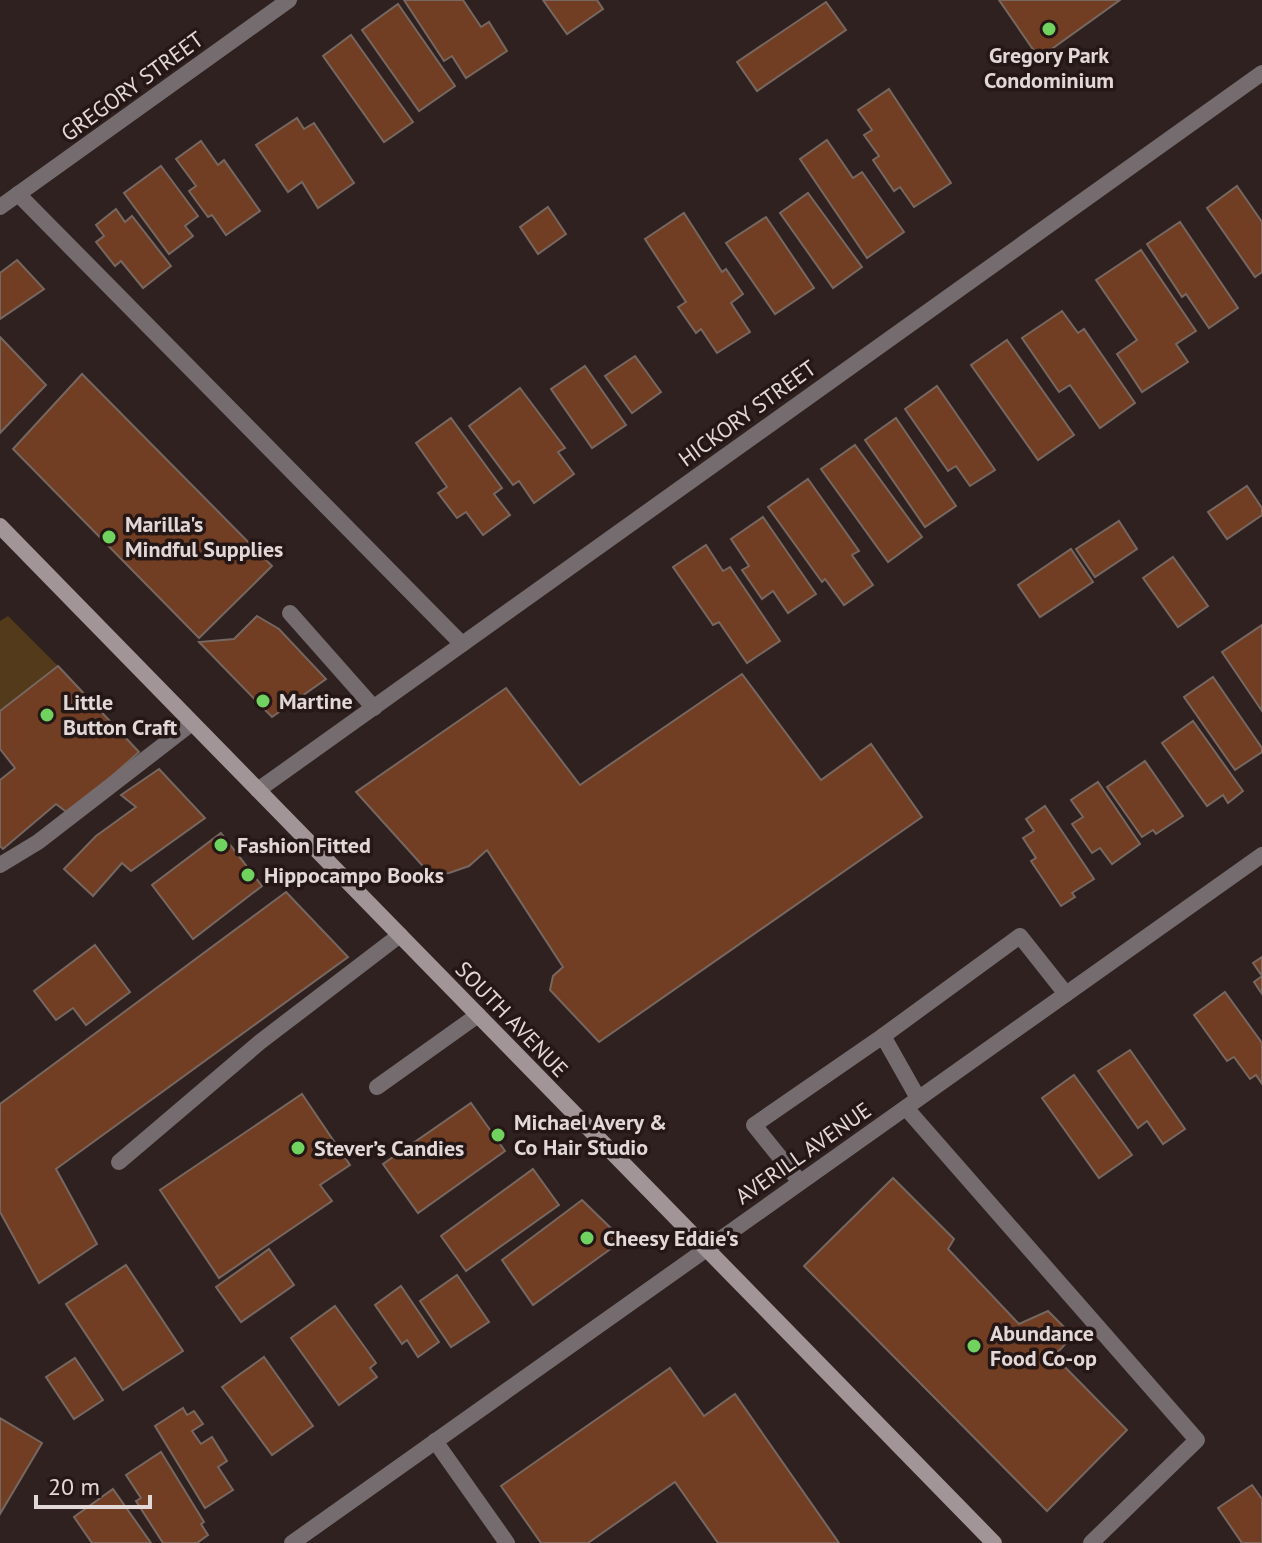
<svg xmlns="http://www.w3.org/2000/svg" width="1262" height="1543" viewBox="0 0 1262 1543" font-family="'PT Sans',sans-serif">
  <style>
    .green { fill: #523a1b }
    .building { fill: #713e23; stroke: #766760; stroke-width: 2 }
    .lines { fill: none; stroke-linecap: round; stroke-linejoin: round }
    .service { stroke: #746c6e; stroke-width: 16 }
    .minor { stroke: #746c6e; stroke-width: 16 }
    .tertiary { stroke: #746c6e; stroke-width: 16 }
    .secondary { stroke: #a19598; stroke-width: 16 }
    .poi-dot { fill: #70d35f; stroke: #251716; stroke-width: 3 }
    .labels { text-anchor: middle; dominant-baseline: central; stroke-width: 7; stroke-linejoin: round; paint-order: stroke }
    .poi-label { font-size: 22px; font-weight: bold; fill: #e2d8d7; stroke: #251716; text-anchor: start }
    .street-label { font-size: 22px; fill: #e2d8d7; stroke: #251716 }
  </style>
  <rect width="100%" height="100%" fill="#2f211f"/>
  <path class="green" d="M8,616L58,666L0,711V621Z"/>
  <g class="building">
    <path d="M404,0H463L481,27L489,22L507,51L466,78L452,56L444,61Z"/>
    <path d="M543,0H597L603,9L567,34Z"/>
    <path d="M999,0H1120L1039,58Z"/>
    <path d="M826,2L846,30L757,91L737,62Z"/>
    <path d="M398,4L455,86L419,111L362,30Z"/>
    <path d="M351,35L413,122L384,142L323,56Z"/>
    <path d="M889,89L951,183L914,207L900,187L894,191L873,160L879,156L864,135L872,130L858,110Z"/>
    <path d="M297,118L304,129L314,123L354,183L318,208L302,182L288,192L256,145Z"/>
    <path d="M827,140L853,178L862,172L904,232L867,258L800,159Z"/>
    <path d="M201,141L218,165L224,160L260,211L226,235L212,215L208,217L189,191L196,186L176,159Z"/>
    <path d="M161,166L198,216L185,226L193,236L169,254L124,193Z"/>
    <path d="M1237,186L1262,222V272L1255,277L1207,208Z"/>
    <path d="M808,193L862,267L833,288L780,213Z"/>
    <path d="M548,207L566,234L538,254L520,227Z"/>
    <path d="M116,209L125,222L132,216L171,266L143,288L121,261L115,266L96,242L104,236L96,225Z"/>
    <path d="M684,213L722,272L726,269L743,294L731,303L750,332L717,353L701,329L696,333L678,307L686,302L645,239Z"/>
    <path d="M766,217L814,288L775,314L726,243Z"/>
    <path d="M1180,222L1238,308L1209,328L1186,294L1182,297L1147,244Z"/>
    <path d="M1141,250L1196,331L1176,344L1188,362L1142,392L1117,354L1137,340L1096,280Z"/>
    <path d="M17,260L44,289L0,319V273Z"/>
    <path d="M1062,311L1078,333L1084,329L1135,403L1100,428L1070,385L1059,392L1022,338Z"/>
    <path d="M0,337L46,385L0,433Z"/>
    <path d="M1007,340L1074,435L1038,460L971,365Z"/>
    <path d="M635,356L661,392L632,413L605,376Z"/>
    <path d="M585,366L626,425L592,448L551,389Z"/>
    <path d="M82,374L272,566L199,638L13,449Z"/>
    <path d="M937,386L995,470L970,486L956,466L948,471L905,409Z"/>
    <path d="M520,388L565,448L558,452L574,474L534,503L519,481L513,485L469,426Z"/>
    <path d="M451,418L502,488L494,494L510,515L483,535L466,512L457,518L438,493L447,487L416,443Z"/>
    <path d="M896,418L956,506L925,527L865,440Z"/>
    <path d="M855,445L922,537L888,562L821,469Z"/>
    <path d="M808,479L859,551L852,555L873,585L844,605L825,579L822,582L768,507Z"/>
    <path d="M1247,486L1262,508V515L1227,539L1208,512Z"/>
    <path d="M763,517L816,594L788,613L773,591L762,599L742,570L749,566L731,539Z"/>
    <path d="M1119,521L1137,549L1095,577L1076,549Z"/>
    <path d="M706,545L723,571L730,567L780,641L747,663L719,622L713,625L673,567Z"/>
    <path d="M1071,549L1093,582L1040,617L1018,585Z"/>
    <path d="M1173,557L1208,606L1178,627L1143,578Z"/>
    <path d="M257,616L279,629L326,679L272,717L199,642L234,639Z"/>
    <path d="M1262,625V711L1222,652Z"/>
    <path d="M58,666L139,752L69,814L56,804L3,849L0,846V780L15,768L0,749V711Z"/>
    <path d="M742,674L821,780L871,744L922,817L599,1042L550,990L553,976L563,967L487,850L469,866L449,873L430,874L356,792L506,688L580,785Z"/>
    <path d="M1213,677L1262,748V752L1235,770L1184,697Z"/>
    <path d="M1193,721L1243,791L1228,803L1223,795L1207,806L1162,743Z"/>
    <path d="M1145,761L1183,816L1156,834L1153,830L1142,837L1107,787Z"/>
    <path d="M159,769L205,818L131,871L122,863L93,896L64,869L96,836L136,807L121,795Z"/>
    <path d="M1098,782L1140,844L1112,864L1100,848L1092,853L1072,824L1083,817L1071,800Z"/>
    <path d="M1045,806L1094,879L1072,893L1075,897L1061,906L1031,861L1036,858L1023,838L1034,831L1026,819Z"/>
    <path d="M221,833L262,886L193,939L152,885Z"/>
    <path d="M286,892L348,957L56,1169L97,1244L39,1283L0,1212V1104Z"/>
    <path d="M95,945L130,992L86,1025L73,1008L56,1020L34,991Z"/>
    <path d="M1262,957V994L1254,982L1262,976L1253,963Z"/>
    <path d="M1225,992L1262,1043V1084L1256,1075L1250,1079L1234,1057L1227,1061L1194,1015Z"/>
    <path d="M1130,1050L1185,1129L1163,1144L1147,1121L1138,1128L1098,1071Z"/>
    <path d="M1074,1075L1132,1155L1099,1178L1042,1098Z"/>
    <path d="M302,1094L350,1165L320,1185L332,1201L219,1278L160,1190Z"/>
    <path d="M471,1103L505,1151L418,1213L383,1164Z"/>
    <path d="M533,1169L559,1205L466,1271L441,1236Z"/>
    <path d="M893,1178L954,1239L948,1249L1019,1324L1048,1311L1073,1336L1054,1356L1127,1430L1047,1511L804,1266Z"/>
    <path d="M582,1200L623,1240L533,1305L502,1260Z"/>
    <path d="M269,1249L294,1285L241,1322L216,1287Z"/>
    <path d="M126,1265L183,1351L123,1390L66,1304Z"/>
    <path d="M457,1275L489,1322L451,1347L420,1301Z"/>
    <path d="M401,1286L439,1342L418,1357L407,1340L402,1344L375,1305Z"/>
    <path d="M335,1306L376,1363L370,1368L377,1377L339,1405L291,1338Z"/>
    <path d="M264,1357L313,1426L272,1455L222,1387Z"/>
    <path d="M75,1358L103,1400L74,1419L46,1377Z"/>
    <path d="M670,1368L704,1416L735,1394L839,1543H718L675,1482L588,1543H541L501,1486Z"/>
    <path d="M183,1408L187,1415L194,1411L203,1424L192,1431L201,1444L212,1437L227,1461L218,1467L233,1490L205,1508L155,1426Z"/>
    <path d="M0,1418L42,1443L0,1514Z"/>
    <path d="M161,1452L204,1522L201,1524L208,1535L197,1543H163L136,1501L141,1498L126,1475Z"/>
    <path d="M1252,1485L1262,1499V1543H1242L1218,1508Z"/>
    <path d="M113,1489L151,1543H92L74,1517Z"/>
  </g>
  <g class="lines">
    <g class="service">
      <path d="M18,194L462,644"/>
      <path d="M290,613L374,708"/>
      <path d="M0,865L38,842L192,723"/>
      <path d="M883,1036L1020,936L1066,994"/>
      <path d="M377,1087L478,1015"/>
      <path d="M906,1108L1197,1440L1091,1543"/>
      <path d="M119,1162L260,1042L400,935"/>
      <path d="M800,1182L754,1125L883,1036L918,1098"/>
      <path d="M435,1441L507,1543"/>
    </g>
    <path class="minor" d="M258,790L1262,73"/>
    <g class="tertiary">
      <path d="M0,207L289,0"/>
      <path d="M292,1543L1262,855"/>
    </g>
    <path class="secondary" d="M0,526L994,1543"/>
  </g>
  <g class="poi-dot">
    <circle cx="1049" cy="29" r="8"/>
    <circle cx="109" cy="537" r="8"/>
    <circle cx="263" cy="701" r="8"/>
    <circle cx="47" cy="715" r="8"/>
    <circle cx="221" cy="845" r="8"/>
    <circle cx="248" cy="875" r="8"/>
    <circle cx="498" cy="1135" r="8"/>
    <circle cx="298" cy="1148" r="8"/>
    <circle cx="587" cy="1238" r="8"/>
    <circle cx="974" cy="1346" r="8"/>
  </g>
  <g class="labels">
    <g class="poi-label">
      <text x="1049" y="55" text-anchor="middle">Gregory Park<tspan x="1049" dy="25">Condominium</tspan></text>
      <text x="125" y="524">Marilla's<tspan x="125" dy="25">Mindful Supplies</tspan></text>
      <text x="279" y="701">Martine</text>
      <text x="63" y="702">Little<tspan x="63" dy="25">Button Craft</tspan></text>
      <text x="237" y="845">Fashion Fitted</text>
      <text x="264" y="875">Hippocampo Books</text>
      <text x="514" y="1122">Michael Avery &amp;<tspan x="514" dy="25">Co Hair Studio</tspan></text>
      <text x="314" y="1148">Stever’s Candies</text>
      <text x="603" y="1238">Cheesy Eddie's</text>
      <text x="990" y="1333">Abundance<tspan x="990" dy="25">Food Co-op</tspan></text>
    </g>
    <g class="street-label">
      <text transform="translate(132 86) rotate(-36)">GREGORY STREET</text>
      <text transform="translate(747 413) rotate(-36)">HICKORY STREET</text>
      <text transform="translate(512 1019) rotate(46)">SOUTH AVENUE</text>
      <text transform="translate(803 1153) rotate(-35)">AVERILL AVENUE</text>
    </g>
  </g>
  <path d="M36 1495v12h114v-12" fill="none" stroke="#e2d8d7" stroke-width="4"/>
  <text x="48" y="1495" font-size="24" fill="#e2d8d7" stroke="#251716" stroke-width="6" paint-order="stroke">20 m</text>
</svg>
